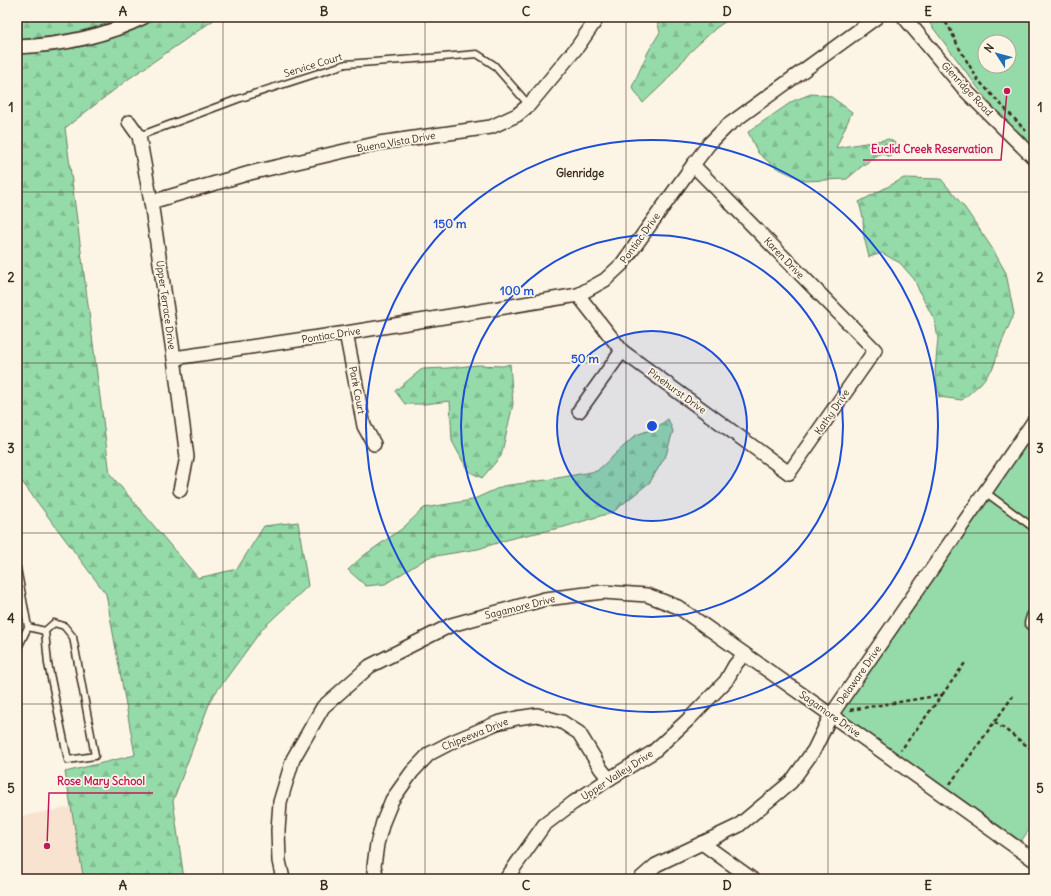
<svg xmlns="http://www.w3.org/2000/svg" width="1051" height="896" viewBox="0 0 1051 896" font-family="Delius,sans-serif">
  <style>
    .built { fill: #f8e3d0 }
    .forest { fill: url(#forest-firs); stroke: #688264 }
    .park { fill: #95dba9; stroke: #688264; fill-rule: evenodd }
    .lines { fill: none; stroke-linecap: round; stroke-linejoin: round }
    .lane-casing { stroke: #3b2a1e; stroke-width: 9 }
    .street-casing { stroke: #3b2a1e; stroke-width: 16 }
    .path { stroke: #3b2a1e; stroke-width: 2.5; stroke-dasharray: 4 3; stroke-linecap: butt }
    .lane { stroke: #fcf5e5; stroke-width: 6 }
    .street { stroke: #fcf5e5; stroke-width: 13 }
    .grid { fill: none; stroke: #3b2a1e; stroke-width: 1; stroke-opacity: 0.55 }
    .ring { fill: none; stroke: #1d4ed8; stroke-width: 2 }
    .labels { text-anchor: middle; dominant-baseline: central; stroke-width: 3.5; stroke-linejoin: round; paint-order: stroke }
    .street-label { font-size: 10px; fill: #3b2a1e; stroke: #fcf5e5 }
    .neighbourhood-label { font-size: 11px; font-weight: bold; fill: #3b2a1e; stroke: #fcf5e5 }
    .centre { fill: #1d4ed8; stroke: #fcf5e5; stroke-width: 2 }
    .ring-label { font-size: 12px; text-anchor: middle; font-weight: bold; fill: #1d4ed8; stroke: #fcf5e5; stroke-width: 3.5; stroke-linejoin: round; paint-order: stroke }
    .leader { fill: none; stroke: #c2185b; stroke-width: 1.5 }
    .callout-dot { fill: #c2185b; stroke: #fcf5e5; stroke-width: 1.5 }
    .callout-label { font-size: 11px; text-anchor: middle; font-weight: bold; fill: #c2185b; stroke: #fcf5e5; stroke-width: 3.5; stroke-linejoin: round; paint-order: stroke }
    .neatline { fill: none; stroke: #3b2a1e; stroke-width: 1.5 }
    .grid-label { font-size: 13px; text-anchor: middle; font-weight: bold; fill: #3b2a1e }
  </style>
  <defs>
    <pattern id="forest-firs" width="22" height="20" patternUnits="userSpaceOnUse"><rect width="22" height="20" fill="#95dba9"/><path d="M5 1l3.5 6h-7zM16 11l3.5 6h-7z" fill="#81bc91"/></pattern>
  </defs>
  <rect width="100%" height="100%" fill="#fcf5e5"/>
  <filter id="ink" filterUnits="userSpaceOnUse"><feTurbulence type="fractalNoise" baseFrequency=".025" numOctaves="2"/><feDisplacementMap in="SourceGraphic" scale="8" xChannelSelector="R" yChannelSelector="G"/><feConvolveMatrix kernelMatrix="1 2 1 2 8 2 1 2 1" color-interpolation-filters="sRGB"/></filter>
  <g filter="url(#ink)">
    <path class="built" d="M71,807L83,875L85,879H17V817Z"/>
    <g class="forest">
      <path d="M17,17H218L127,80L65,128L110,474L198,578L237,569L264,526L298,522L308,586L263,628L211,699L173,801L184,879H85L83,875L65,772L135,755L106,594L17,475Z"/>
      <path d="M656,17H732L716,28L690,52L665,82L643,103L632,87L648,52L660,32Z"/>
      <path d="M811,94L830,96L852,112L836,148L889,139L895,143L890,157L881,153L861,167L847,179L805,181L775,167L758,153L748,132L793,101Z"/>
      <path d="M904,178L941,179L965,208L992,248L1006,273L1014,314L1001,344L993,368L981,383L962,400L939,397L935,371L938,339L935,321L920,293L914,279L900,263L882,253L869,257L864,237L863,218L859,202Z"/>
      <path d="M510,364L513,404L501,456L482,478L468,471L452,441L450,401L424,404H405L395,391L422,369L448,368L477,365L503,366Z"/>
      <path d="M668,419L673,431L666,455L650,482L613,512L564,527L513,538L478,549L429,557L385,584L366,586L348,570L363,556L403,528L424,508L472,500L503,486L546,480L597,471L636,435L656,428Z"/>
    </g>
    <g class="park">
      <path d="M925,17H1034V148L999,116ZM985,42H1009V66H985Z"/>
      <path d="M1034,421V823L1016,848L831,715Z"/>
    </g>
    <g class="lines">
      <g class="lane-casing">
        <g id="lane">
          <path d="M139,136L238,99L346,64L443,57L477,54L494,65L529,105"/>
          <path d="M985,492L1034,528"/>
          <path d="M17,568L28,627L17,650"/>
          <path d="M1034,609L1030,616L1028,623L1034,630"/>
          <path d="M54,623L64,626L73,637L95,756L68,760L48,664L45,631Z"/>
          <path d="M28,627L45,631"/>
        </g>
      </g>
      <g class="street-casing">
        <g id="street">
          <path d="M904,17L966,91L1034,158"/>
          <path d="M17,47C62,45 104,37 144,17"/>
          <path d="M129,122L139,136L151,202L174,358L187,457L180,490"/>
          <path d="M151,202L250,173L379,143L491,127L517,115L529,105L578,46L598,17"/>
          <path d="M578,295L622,351L789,473L875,350L693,165"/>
          <path d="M346,333L364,426L374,444"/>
          <path d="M174,358L346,333L578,295L605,280L622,264L693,165L709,144L727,126L877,17"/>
          <path d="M579,411L622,351"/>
          <path d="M702,843L752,879"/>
          <path d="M283,879L279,861L278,830L280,802L293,759L323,707L370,666L451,625L545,599L603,592L647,595L678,607L831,715L1034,860"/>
          <path d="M377,879L374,866L377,844L383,822L392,800L412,772L429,754L452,742L497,723L517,718L537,715L562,722L579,733L601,769L609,779"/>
          <path d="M506,879L544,825L573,803L609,779L653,752L689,719L726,681L735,665L744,654"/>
          <path d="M640,879L656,865L738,826L791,782L814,750L831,715L838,705L1034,421"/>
        </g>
      </g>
      <g class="path">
        <path d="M941,17L949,27L958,46L978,80L1026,131"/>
        <path d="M942,695L965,663"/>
        <path d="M850,710L942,695L901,750"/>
        <path d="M995,722L1034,751"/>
        <path d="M950,784L1013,696"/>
      </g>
      <use href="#lane" class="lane"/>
      <use href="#street" class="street"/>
    </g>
  </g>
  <path class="grid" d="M223,17V879M425,17V879M626,17V879M828,17V879M17,192H1034M17,363H1034M17,533H1034M17,704H1034"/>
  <circle cx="652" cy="426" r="95" fill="#1d4ed8" fill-opacity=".12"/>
  <g class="ring">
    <circle cx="652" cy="426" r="95"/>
    <circle cx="652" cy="426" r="191"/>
    <circle cx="652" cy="426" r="286"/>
  </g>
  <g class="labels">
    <g class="street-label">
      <text transform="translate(313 65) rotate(-17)">Service Court</text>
      <text transform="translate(967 89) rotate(47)">Glenridge Road</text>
      <text transform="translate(396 142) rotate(-10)">Buena Vista Drive</text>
      <text transform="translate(640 238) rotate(-54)">Pontiac Drive</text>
      <text transform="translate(784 258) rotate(46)">Karen Drive</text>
      <text transform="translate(166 305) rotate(82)">Upper Terrace Drive</text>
      <text transform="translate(331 335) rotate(-9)">Pontiac Drive</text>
      <text transform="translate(357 390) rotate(79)">Park Court</text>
      <text transform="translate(677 391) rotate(36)">Pinehurst Drive</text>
      <text transform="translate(832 412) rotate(-55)">Kathy Drive</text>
      <text transform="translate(520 607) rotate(-14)">Sagamore Drive</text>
      <text transform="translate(859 675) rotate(-55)">Delaware Drive</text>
      <text transform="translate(830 714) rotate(35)">Sagamore Drive</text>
      <text transform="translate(475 734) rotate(-22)">Chipeewa Drive</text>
      <text transform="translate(617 775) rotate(-33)">Upper Valley Drive</text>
    </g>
    <g class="neighbourhood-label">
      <text x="580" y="173">Glenridge</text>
    </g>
  </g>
  <circle cx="652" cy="426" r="6" class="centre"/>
  <g class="ring-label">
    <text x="450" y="228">150 m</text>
    <text x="517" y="295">100 m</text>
    <text x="585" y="363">50 m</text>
  </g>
  <path class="leader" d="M1007 91L1001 160H863M47 846L49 793H153"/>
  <g class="callout-dot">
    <circle cx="1007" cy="91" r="4"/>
    <circle cx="47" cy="846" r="4"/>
  </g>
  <g class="callout-label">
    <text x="932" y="153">Euclid Creek Reservation</text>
    <text x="101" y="785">Rose Mary School</text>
  </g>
  <rect width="1051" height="896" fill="none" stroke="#fcf5e5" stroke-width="44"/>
  <g transform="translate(997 54) rotate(306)"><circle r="19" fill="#fcf5e5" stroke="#afa495"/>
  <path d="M0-3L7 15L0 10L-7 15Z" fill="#1f6fb2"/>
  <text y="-6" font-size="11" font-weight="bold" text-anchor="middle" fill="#3b2a1e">N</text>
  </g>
  <rect x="22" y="22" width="1007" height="852" class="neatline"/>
  <g class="grid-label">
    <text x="123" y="16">A</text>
    <text x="324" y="16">B</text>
    <text x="526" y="16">C</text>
    <text x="727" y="16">D</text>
    <text x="928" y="16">E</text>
    <text x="11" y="112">1</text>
    <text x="1040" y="112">1</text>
    <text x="11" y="282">2</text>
    <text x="1040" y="282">2</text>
    <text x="11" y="453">3</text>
    <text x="1040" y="453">3</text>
    <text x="11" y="623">4</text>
    <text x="1040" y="623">4</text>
    <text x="11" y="793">5</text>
    <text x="1040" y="793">5</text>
    <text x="123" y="890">A</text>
    <text x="324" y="890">B</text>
    <text x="526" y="890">C</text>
    <text x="727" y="890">D</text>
    <text x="928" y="890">E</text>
  </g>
</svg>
